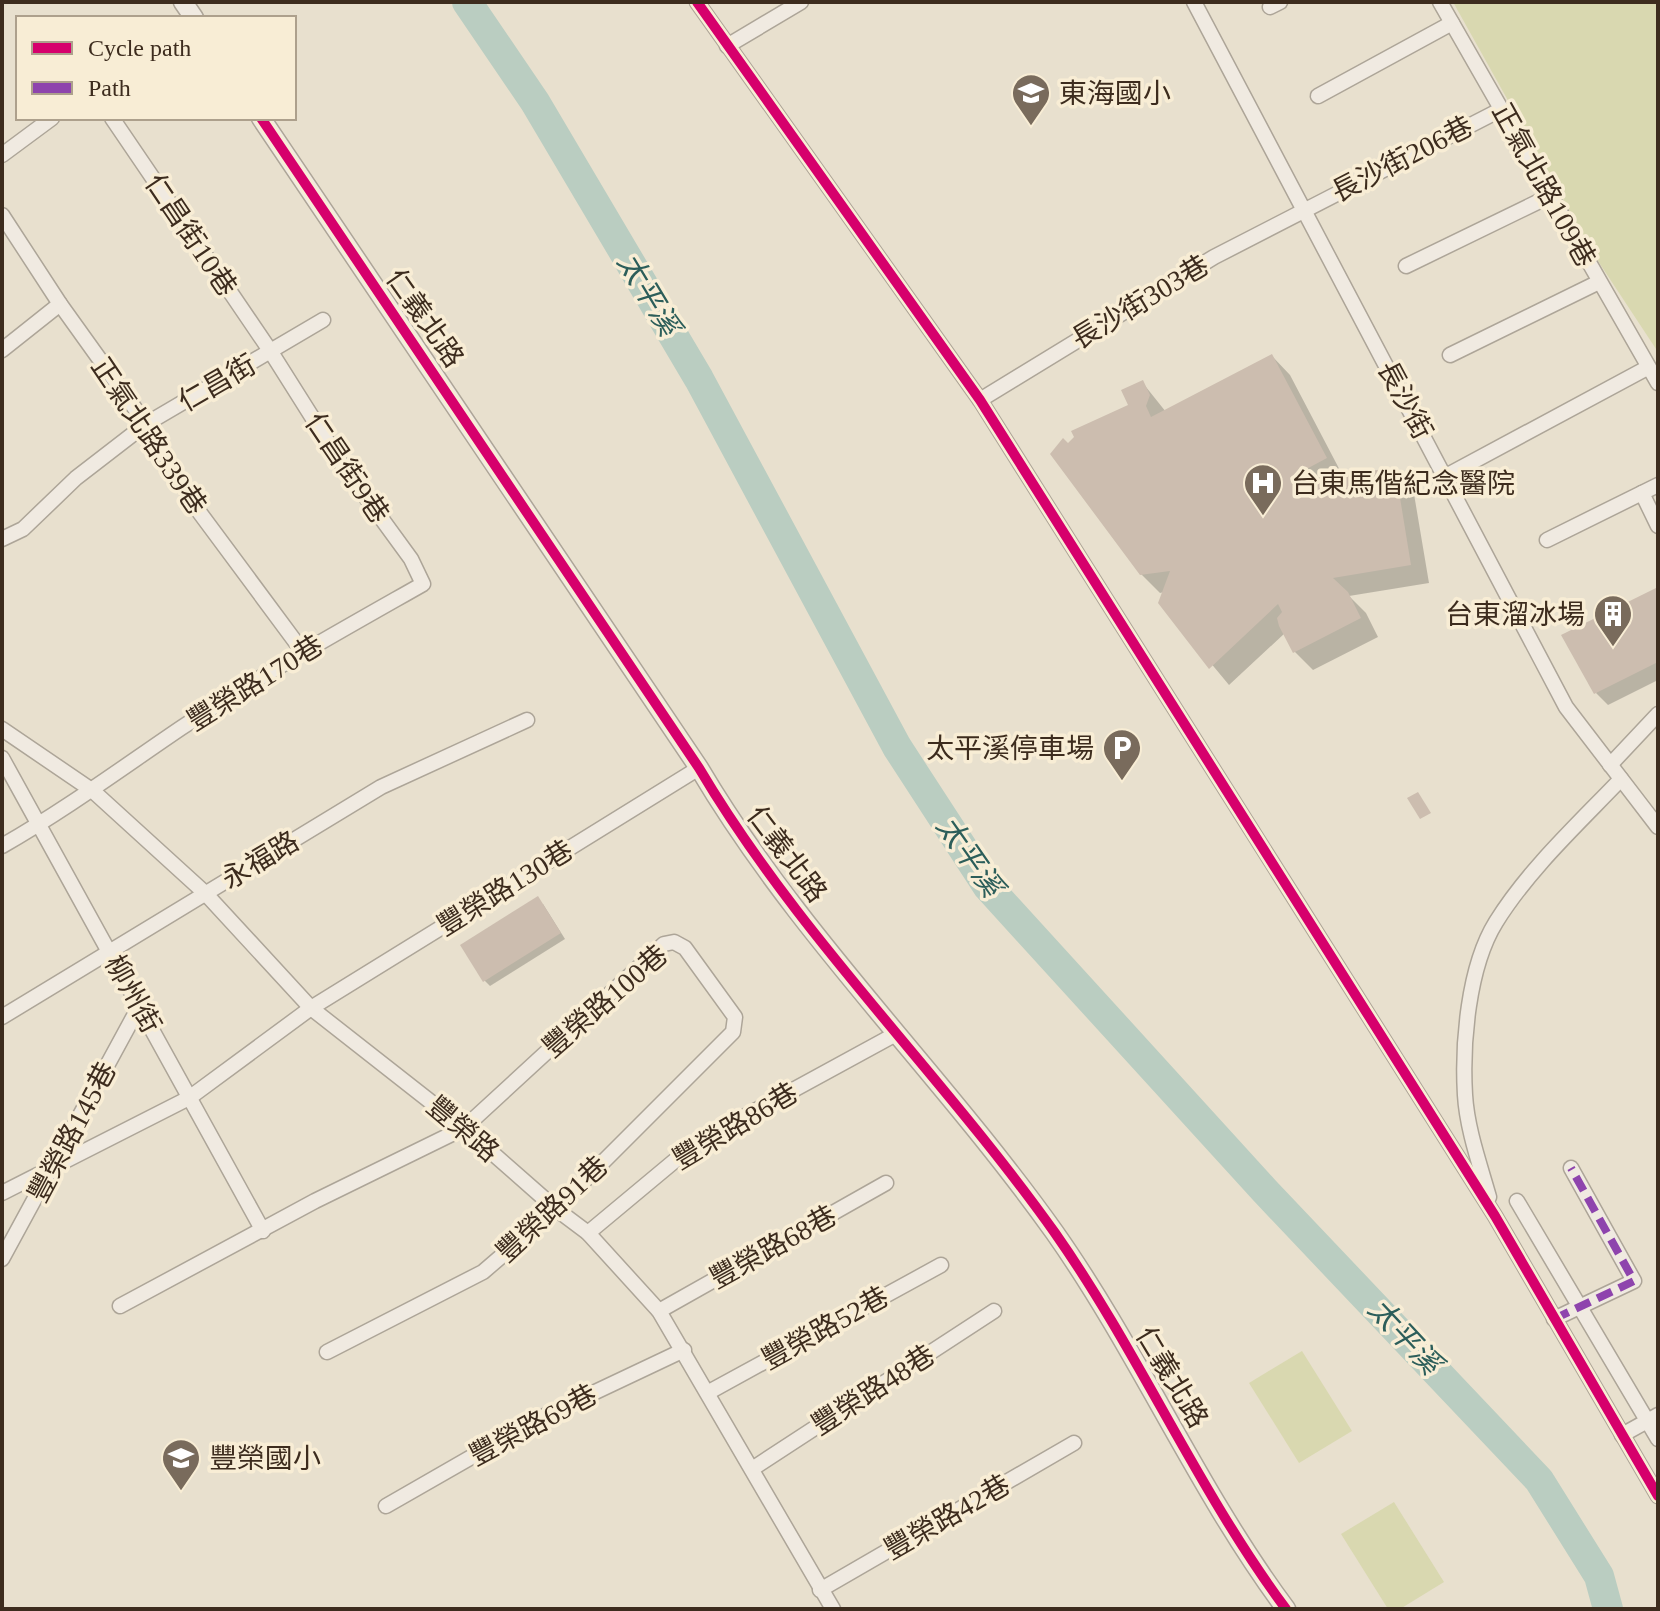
<svg xmlns="http://www.w3.org/2000/svg" width="1660" height="1611" viewBox="0 0 1660 1611" font-family="'Times New Roman','Noto Sans TC',serif">
  <style>
    .green { fill: #d9d8b0 }
    .shadow { fill: #0003 }
    .lines { fill: none; stroke-linecap: round; stroke-linejoin: round }
    .river { stroke: #bacdc1; stroke-width: 30 }
    .building { fill: #ccbdaf }
    .minor-casing { stroke: #ada598; stroke-width: 17 }
    .tertiary-casing { stroke: #ada598; stroke-width: 21 }
    .minor { stroke: #f0eae1; stroke-width: 14 }
    .tertiary { stroke: #f0eae1; stroke-width: 18 }
    .quiet { stroke: #8e44ad; stroke-width: 8; stroke-dasharray: 16 8; stroke-linecap: butt }
    .cycleway-casing { stroke: #f8edd5; stroke-width: 15 }
    .cycleway { stroke: #d6006c; stroke-width: 10 }
    .labels { text-anchor: middle; dominant-baseline: central; stroke-width: 7; stroke-linejoin: round; paint-order: stroke }
    .poi-label { font-size: 28px; fill: #3d2c1e; stroke: #f8edd5; text-anchor: start }
    .street-label { font-size: 28px; fill: #3d2c1e; stroke: #f8edd5 }
    .water-label { font-size: 30px; font-style: italic; fill: #2c5e5a; stroke: #f8edd5 }
  </style>
  <rect width="100%" height="100%" fill="#e8e0ce"/>
  <g class="green">
    <path d="M1453,2H1658V352L1596,258Z"/>
    <path d="M1302,1351L1352,1431L1299,1463L1249,1383Z"/>
    <path d="M1394,1502L1444,1582L1400,1609H1388L1341,1534Z"/>
  </g>
  <g class="shadow">
    <path d="M1272,356L1290,375L1344,478L1395,470L1413,488L1429,583L1349,596L1366,613L1378,637L1313,670L1295,652L1285,633L1229,685L1160,602L1164,592L1160,593L1141,574L1053,454L1062,441L1068,446L1130,406L1142,382L1166,412Z"/>
    <path d="M1658,590V680L1608,705L1596,693Z"/>
    <path d="M543,904L565,939L490,986L484,980Z"/>
  </g>
  <g class="lines">
    <path class="river" d="M467,2L535,102L699,379L897,747L988,887L1265,1191L1539,1480L1599,1576L1608,1609"/>
  </g>
  <g class="building">
    <path d="M1272,354L1327,458L1299,473L1300,483L1395,467L1411,565L1333,578L1348,592L1361,618L1293,653L1279,626L1277,618L1282,612L1278,604L1209,669L1158,603L1170,571L1140,575L1050,454L1063,438L1068,443L1074,437L1071,431L1128,405L1121,390L1143,380L1150,395L1146,406L1151,417Z"/>
    <path d="M1658,587V662L1594,694L1561,635Z"/>
    <path d="M1418,792L1431,813L1420,819L1407,798Z"/>
    <path d="M538,896L561,933L483,982L460,945Z"/>
  </g>
  <g class="lines">
    <g class="minor-casing">
      <g id="minor">
        <path d="M697,2L980,400L1495,1216L1658,1496"/>
        <path d="M1194,2L1566,707L1658,827"/>
        <path d="M1440,2L1658,383"/>
        <path d="M1270,7L1280,2"/>
        <path d="M727,46L801,2"/>
        <path d="M1318,96L1452,23"/>
        <path d="M2,155L52,118"/>
        <path d="M2,215L60,304L146,424L197,509L303,652"/>
        <path d="M1406,266L1550,196"/>
        <path d="M2,350L60,304"/>
        <path d="M1450,355L1599,282"/>
        <path d="M980,400L1214,257L1502,109"/>
        <path d="M1446,476L1647,368"/>
        <path d="M1642,493L1658,526"/>
        <path d="M2,539L23,529L76,478L146,424L323,320"/>
        <path d="M1547,540L1658,485"/>
        <path d="M2,729L93,791L205,893L311,1008L464,1128L556,1209L588,1233L659,1311L833,1609"/>
        <path d="M2,758L263,1231"/>
        <path d="M1610,765L1658,714"/>
        <path d="M2,846C65,810 122,768 181,728C259,676 342,630 423,584L411,559L341,463L271,352L112,118"/>
        <path d="M2,1017L381,787L527,720"/>
        <path d="M2,1193L189,1098L311,1008L699,768"/>
        <path d="M1489,1197C1480,1165 1467,1129 1465,1095C1462,1044 1468,967 1496,922C1529,869 1578,824 1621,779"/>
        <path d="M1517,1201L1658,1439"/>
        <path d="M588,1233L696,1143L894,1035"/>
        <path d="M2,1259L141,1003"/>
        <path d="M120,1306L315,1201L464,1128L664,944L674,942L685,948L735,1017L733,1032L556,1209L483,1272L327,1352"/>
        <path d="M659,1311L886,1183"/>
        <path d="M1554,1319L1634,1281L1571,1168"/>
        <path d="M709,1392L941,1265"/>
        <path d="M1622,1435L1658,1415"/>
        <path d="M752,1469L994,1311"/>
        <path d="M386,1506L536,1420L684,1350"/>
        <path d="M820,1590L1074,1443"/>
      </g>
    </g>
    <g class="tertiary-casing">
      <g id="tertiary">
        <path d="M183,2L194,18"/>
        <path d="M261,118L699,768C799,937 942,1074 1055,1233C1140,1354 1198,1491 1286,1609"/>
      </g>
    </g>
    <use href="#minor" class="minor"/>
    <use href="#tertiary" class="tertiary"/>
    <path class="quiet" d="M1554,1319L1634,1281L1571,1168"/>
    <g class="cycleway-casing">
      <g id="cycleway">
        <path d="M697,2L980,400L1495,1216L1658,1496"/>
        <path d="M261,118L699,768C799,937 942,1074 1055,1233C1140,1354 1198,1491 1286,1609"/>
      </g>
    </g>
    <use href="#cycleway" class="cycleway"/>
  </g>
  <defs>
    <g id="school-pin" transform="scale(2)"><path d="M0 17L-7.5 6A9.5 9.5 0 1 1 7.5 6Z" fill="#796b5c" stroke="#f8edd5"/><path d="M0-5L7-2L0 1L-7-2ZM-4 1L0 2.5L4 1V4Q0 6-4 4Z" fill="#fff"/></g>
    <g id="hospital-pin" transform="scale(2)"><path d="M0 17L-7.5 6A9.5 9.5 0 1 1 7.5 6Z" fill="#796b5c" stroke="#f8edd5"/><path d="M-5-5h3v3.5h4V-5h3V5h-3V1.5h-4V5h-3Z" fill="#fff"/></g>
    <g id="building-pin" transform="scale(2)"><path d="M0 17L-7.5 6A9.5 9.5 0 1 1 7.5 6Z" fill="#796b5c" stroke="#f8edd5"/><path d="M-4-6H4V6H1V3H-1V6H-4ZM-2.5-4.3h1.7v1.8h-1.7ZM.8-4.3h1.7v1.8H.8ZM-2.5-1h1.7V.8h-1.7ZM.8-1h1.7V.8H.8Z" fill="#fff"/></g>
    <g id="parking-pin" transform="scale(2)"><path d="M0 17L-7.5 6A9.5 9.5 0 1 1 7.5 6Z" fill="#796b5c" stroke="#f8edd5"/><path d="M-3.5-5.5H1a3.5 3.5 0 0 1 0 7H-1V5.5H-3.5ZM-1-3.4V-.6H.8a1.4 1.4 0 0 0 0-2.8Z" fill="#fff"/></g>
  </defs>
  <g fill-rule="evenodd">
    <use href="#school-pin" x="1031" y="93"/>
    <use href="#hospital-pin" x="1263" y="483"/>
    <use href="#building-pin" x="1613" y="614"/>
    <use href="#parking-pin" x="1122" y="748"/>
    <use href="#school-pin" x="181" y="1458"/>
  </g>
  <g class="labels">
    <g class="poi-label">
      <text x="1059" y="93">東海國小</text>
      <text x="1291" y="483">台東馬偕紀念醫院</text>
      <text x="1585" y="614" text-anchor="end">台東溜冰場</text>
      <text x="1094" y="748" text-anchor="end">太平溪停車場</text>
      <text x="209" y="1458">豐榮國小</text>
    </g>
    <g class="street-label">
      <text transform="translate(1402 159) rotate(-27)">長沙街206巷</text>
      <text transform="translate(1544 185) rotate(61)">正氣北路109巷</text>
      <text transform="translate(191 235) rotate(56)">仁昌街10巷</text>
      <text transform="translate(1140 302) rotate(-31)">長沙街303巷</text>
      <text transform="translate(425 318) rotate(55)">仁義北路</text>
      <text transform="translate(217 383) rotate(-30)">仁昌街</text>
      <text transform="translate(1405 400) rotate(62)">長沙街</text>
      <text transform="translate(149 436) rotate(56)">正氣北路339巷</text>
      <text transform="translate(347 468) rotate(56)">仁昌街9巷</text>
      <text transform="translate(255 683) rotate(-32)">豐榮路170巷</text>
      <text transform="translate(787 854) rotate(53)">仁義北路</text>
      <text transform="translate(260 860) rotate(-31)">永福路</text>
      <text transform="translate(505 888) rotate(-32)">豐榮路130巷</text>
      <text transform="translate(133 994) rotate(61)">柳州街</text>
      <text transform="translate(605 1001) rotate(-41)">豐榮路100巷</text>
      <text transform="translate(735 1126) rotate(-31)">豐榮路86巷</text>
      <text transform="translate(463 1129) rotate(40)">豐榮路</text>
      <text transform="translate(72 1132) rotate(-62)">豐榮路145巷</text>
      <text transform="translate(552 1209) rotate(-43)">豐榮路91巷</text>
      <text transform="translate(773 1247) rotate(-29)">豐榮路68巷</text>
      <text transform="translate(825 1328) rotate(-29)">豐榮路52巷</text>
      <text transform="translate(1172 1377) rotate(59)">仁義北路</text>
      <text transform="translate(873 1390) rotate(-33)">豐榮路48巷</text>
      <text transform="translate(533 1425) rotate(-28)">豐榮路69巷</text>
      <text transform="translate(947 1517) rotate(-30)">豐榮路42巷</text>
    </g>
    <g class="water-label">
      <text transform="translate(649 294) rotate(59)">太平溪</text>
      <text transform="translate(970 856) rotate(55)">太平溪</text>
      <text transform="translate(1405 1336) rotate(47)">太平溪</text>
    </g>
  </g>
  <rect width="1660" height="1611" fill="none" stroke="#3d2c1e" stroke-width="8"/>
  <rect x="16" y="16" width="280" height="104" fill="#f8edd5" stroke="#ada08c" stroke-width="2"/>
  <rect x="32" y="42" width="40" height="12" fill="#d6006c" stroke="#ada08c" stroke-width="2"/>
  <text x="88" y="56" font-size="24" fill="#3d2c1e">Cycle path</text>
  <rect x="32" y="82" width="40" height="12" fill="#8e44ad" stroke="#ada08c" stroke-width="2"/>
  <text x="88" y="96" font-size="24" fill="#3d2c1e">Path</text>
</svg>
